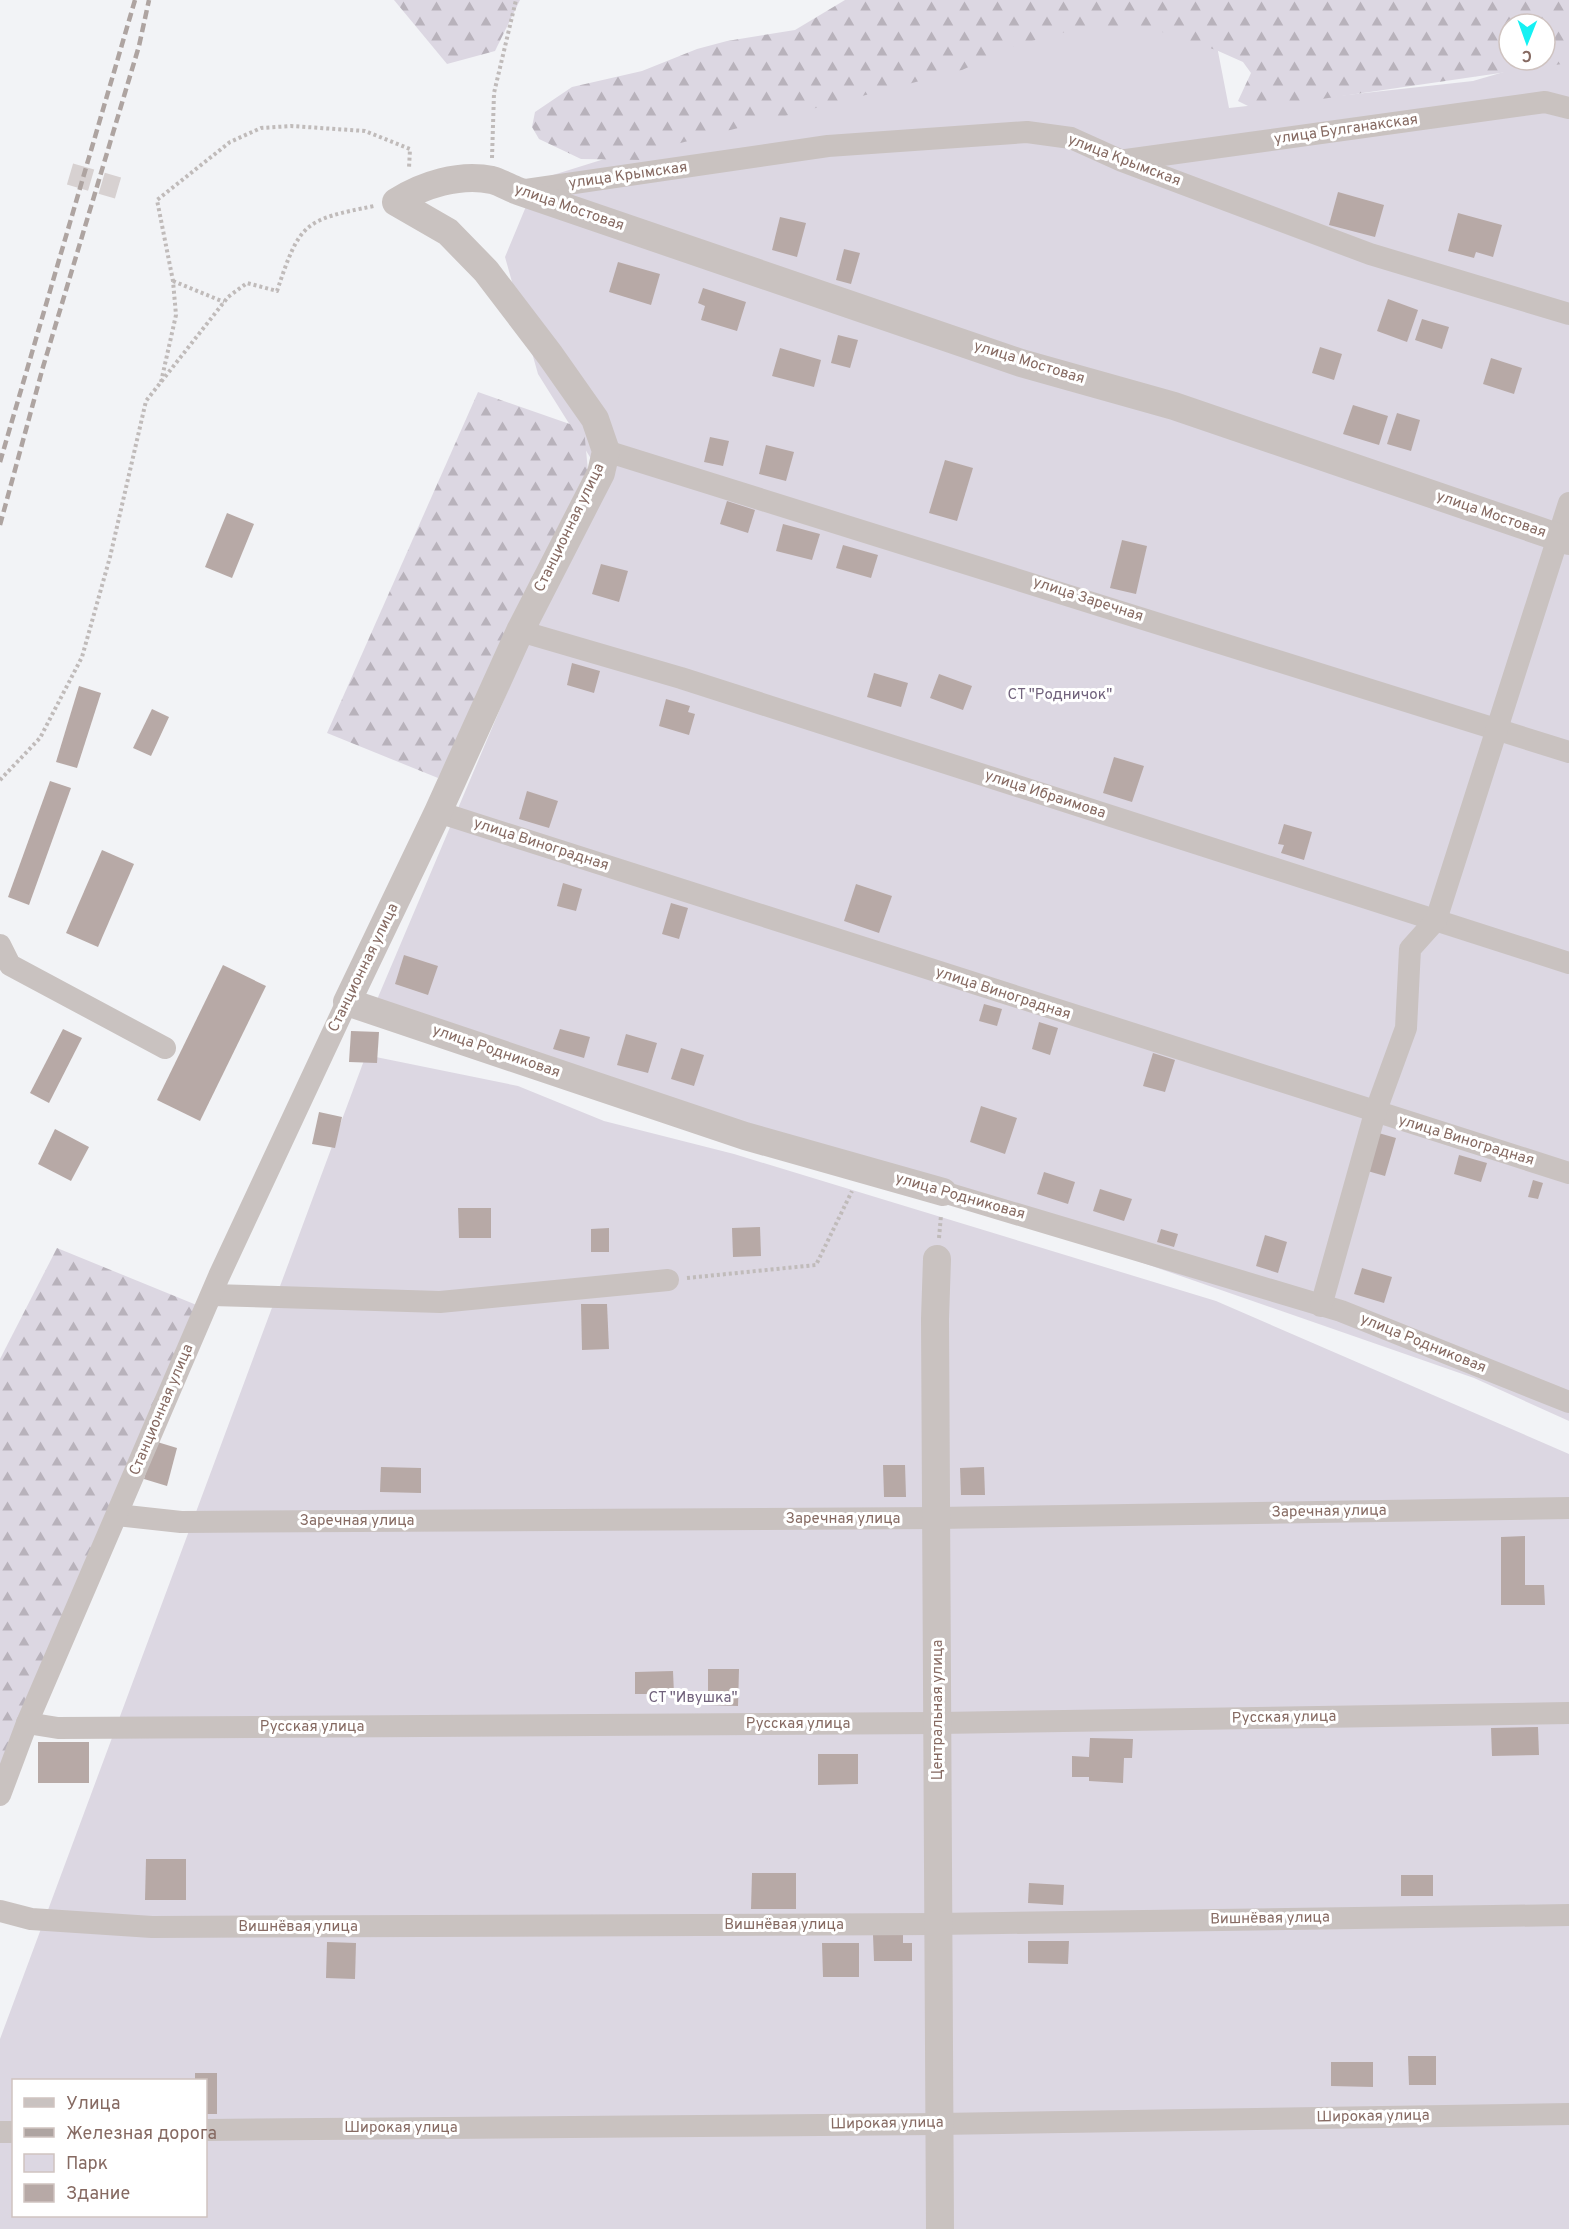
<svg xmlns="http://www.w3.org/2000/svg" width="1569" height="2229" viewBox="0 0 1569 2229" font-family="Overpass,sans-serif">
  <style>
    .green { fill: #dcd7e2; fill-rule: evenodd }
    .forest { fill: url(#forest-firs); fill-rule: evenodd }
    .building { fill: #b7a9a6 }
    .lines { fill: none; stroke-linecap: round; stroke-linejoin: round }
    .minor-tunnel { stroke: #d7d1d1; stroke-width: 22; stroke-dasharray: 22 11; stroke-linecap: butt }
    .path { stroke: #c0bbba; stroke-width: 4; stroke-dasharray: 3 3; stroke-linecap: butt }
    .minor { stroke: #c9c2c0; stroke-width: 22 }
    .tertiary { stroke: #c9c2c0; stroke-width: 28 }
    .rail { stroke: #aea4a1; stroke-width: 4.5; stroke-dasharray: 9 4.5; stroke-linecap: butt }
    .labels { text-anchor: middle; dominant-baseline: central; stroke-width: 6; stroke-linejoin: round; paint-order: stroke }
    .street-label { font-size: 15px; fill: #866a62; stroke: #fff }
    .park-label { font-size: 15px; fill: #71627c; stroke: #fff }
  </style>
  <defs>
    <pattern id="forest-firs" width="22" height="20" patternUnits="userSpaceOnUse" patternTransform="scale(1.5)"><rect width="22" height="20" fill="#dcd7e2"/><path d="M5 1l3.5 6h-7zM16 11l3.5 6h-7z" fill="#b8b2bb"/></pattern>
  </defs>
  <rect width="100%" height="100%" fill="#f2f3f6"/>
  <g class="green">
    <path d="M1208,0L1229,108L1473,81L1545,60L1569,50V1421L1474,1378L985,1208L376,1002L600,473L538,374L505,257L537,180L845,84L1108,12Z"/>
    <path d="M366,1055L518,1086L604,1121L734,1154L1216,1301L1569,1454V2229H0V2039ZM14,2080H206V2216H14Z"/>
  </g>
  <g class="forest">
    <path d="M394,0H520L495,51L447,64Z"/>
    <path d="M845,0H1569V63L1266,107H1250L1238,101L1251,73L1243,62L1216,50L1156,30L1069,31L1017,45L962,70L669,146L642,160L581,159L539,139L532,127L535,112L572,87L642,71L697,49L727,41L795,30ZM1509,24H1545V60H1509Z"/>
    <path d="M478,392L584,429L590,492L438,778L327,733Z"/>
    <path d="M57,1248L199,1306L0,1777V1359Z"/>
  </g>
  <g class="building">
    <path d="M1338,192L1384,205L1375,237L1329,225Z"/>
    <path d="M1458,213L1502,225L1493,257L1476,252L1474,258L1448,251Z"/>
    <path d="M780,217L806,223L797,257L772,250Z"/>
    <path d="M844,249L860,253L851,284L836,280Z"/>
    <path d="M618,262L660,274L651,305L609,292Z"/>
    <path d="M703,288L746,302L737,331L701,320L705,306L698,303Z"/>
    <path d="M1388,299L1418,310L1407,342L1377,331Z"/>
    <path d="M1422,319L1449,327L1442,349L1415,340Z"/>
    <path d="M838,335L858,340L850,368L831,363Z"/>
    <path d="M1320,347L1342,354L1334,380L1312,373Z"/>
    <path d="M780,348L821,360L814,387L772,376Z"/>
    <path d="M1491,358L1522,368L1514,394L1483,384Z"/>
    <path d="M1353,405L1388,416L1379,445L1343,434Z"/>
    <path d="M1397,413L1420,420L1411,451L1387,444Z"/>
    <path d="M710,437L729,441L723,466L704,462Z"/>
    <path d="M766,445L794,452L786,481L759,474Z"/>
    <path d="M945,460L973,468L957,521L929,513Z"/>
    <path d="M727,501L755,510L748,533L720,524Z"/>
    <path d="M227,513L254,524L232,578L205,567Z"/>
    <path d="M783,524L820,534L812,560L776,551Z"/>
    <path d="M1122,540L1147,546L1136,594L1110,588Z"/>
    <path d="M843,545L878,555L871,578L836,568Z"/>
    <path d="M601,564L628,571L619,602L592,594Z"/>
    <path d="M572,663L600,671L594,693L567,685Z"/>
    <path d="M874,673L908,683L901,707L867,697Z"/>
    <path d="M939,674L972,686L963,710L930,698Z"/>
    <path d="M79,686L101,693L77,768L56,762Z"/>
    <path d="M666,699L690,706L688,712L695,714L689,735L659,726Z"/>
    <path d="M152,709L169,717L151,756L133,748Z"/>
    <path d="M1114,757L1144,766L1132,802L1103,793Z"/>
    <path d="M50,781L71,788L29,905L8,897Z"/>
    <path d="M527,791L558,801L549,828L519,819Z"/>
    <path d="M1284,824L1312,832L1304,860L1281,853L1284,845L1278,844Z"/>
    <path d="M102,850L134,864L98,947L66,933Z"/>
    <path d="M563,883L582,889L576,911L557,906Z"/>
    <path d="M856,884L892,896L879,933L844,921Z"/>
    <path d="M671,903L688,908L679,939L662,934Z"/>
    <path d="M404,955L438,966L428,995L395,984Z"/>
    <path d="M223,965L266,986L200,1121L157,1100Z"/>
    <path d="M984,1004L1002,1009L997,1026L979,1021Z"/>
    <path d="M1039,1022L1058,1028L1050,1055L1032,1049Z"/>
    <path d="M63,1029L82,1038L49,1103L30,1093Z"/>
    <path d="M560,1029L590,1037L584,1058L553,1049Z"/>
    <path d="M351,1031L379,1032L377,1063L349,1062Z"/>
    <path d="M626,1034L657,1043L648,1073L617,1065Z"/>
    <path d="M681,1048L704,1055L694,1086L671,1079Z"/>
    <path d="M1153,1053L1175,1060L1165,1092L1143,1086Z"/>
    <path d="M981,1106L1017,1118L1005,1154L970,1142Z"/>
    <path d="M319,1112L342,1117L335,1148L312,1144Z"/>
    <path d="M55,1129L89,1147L71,1181L38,1164Z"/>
    <path d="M1375,1132L1396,1138L1385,1176L1364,1170Z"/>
    <path d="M1459,1155L1487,1163L1481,1182L1454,1174Z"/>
    <path d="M1044,1172L1075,1182L1068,1204L1037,1194Z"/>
    <path d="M1533,1180L1543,1183L1538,1199L1528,1197Z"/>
    <path d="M1100,1189L1132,1199L1124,1221L1093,1211Z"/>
    <path d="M458,1208H491V1238H459Z"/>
    <path d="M760,1227L761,1256L733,1257L732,1228Z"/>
    <path d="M609,1228V1252H591V1229Z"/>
    <path d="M1161,1229L1178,1234L1174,1247L1157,1242Z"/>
    <path d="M1265,1235L1287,1242L1278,1273L1256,1266Z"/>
    <path d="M1362,1268L1392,1277L1384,1303L1354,1294Z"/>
    <path d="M581,1304H607L609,1349L582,1350Z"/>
    <path d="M154,1441L177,1448L167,1486L144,1479Z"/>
    <path d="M883,1465H905L906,1497H884Z"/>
    <path d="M381,1467L421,1468V1493L380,1492Z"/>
    <path d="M984,1467L985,1495H961L960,1468Z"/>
    <path d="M1525,1536V1585H1544L1545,1605H1501V1537Z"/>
    <path d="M708,1669H739L738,1706L708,1705Z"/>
    <path d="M673,1671L674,1694H635V1672Z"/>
    <path d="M1538,1727L1539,1755L1492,1756L1491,1728Z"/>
    <path d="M1090,1738L1133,1739L1132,1758H1124L1123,1783L1089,1781V1777H1072V1756L1089,1757Z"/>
    <rect x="38" y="1742" width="51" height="41"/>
    <path d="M818,1754H858V1784L818,1785Z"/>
    <path d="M146,1859H186V1900H145Z"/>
    <path d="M752,1873H796V1909H751Z"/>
    <rect x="1401" y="1875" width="32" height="21"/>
    <path d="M1029,1883L1064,1885L1063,1905L1028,1903Z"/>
    <path d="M903,1934V1943H912V1961H874L873,1935Z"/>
    <path d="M1028,1941H1069L1068,1964L1028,1963Z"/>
    <path d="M327,1942L356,1943L355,1979L326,1978Z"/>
    <path d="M822,1943H859V1977H823Z"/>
    <path d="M1408,2056H1436V2085H1409Z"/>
    <path d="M1331,2062H1373V2087L1331,2086Z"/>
    <path d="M195,2073H217V2114H206V2080H195Z"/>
  </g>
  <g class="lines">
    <path class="minor-tunnel" d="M70,174L118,188"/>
    <g class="path">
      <path d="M492,158L494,93L516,0"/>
      <path d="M173,281L224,302"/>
      <path d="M161,382L176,315L173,281L157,200L230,142L261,128L291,126L365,131L410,149L409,168"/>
      <path d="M0,780L40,738L82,657L110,557L146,401L228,297L247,283L277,291C300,222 304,220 374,206"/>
      <path d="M939,1238L941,1215"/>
      <path d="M687,1278L816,1265L852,1191"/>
    </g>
    <g class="minor">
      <path d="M1126,160L1545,102L1569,108"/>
      <path d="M519,191L828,146L1027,132L1071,138L1122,161L1370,254L1569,314"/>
      <path d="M606,451L1569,752"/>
      <path d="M520,631L681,678L1569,963"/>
      <path d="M438,812L1569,1173"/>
      <path d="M0,945L10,965L165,1048"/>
      <path d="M943,1192L1341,1311L1569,1402"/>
      <path d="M212,1295L440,1302L668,1280"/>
      <path d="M1321,1306L1375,1113L1406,1028L1410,949L1436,920L1569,503"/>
      <path d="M117,1515L181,1522L937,1518L1569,1508"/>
      <path d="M27,1723L58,1728L939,1723L1569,1713"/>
      <path d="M0,1795L27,1723L219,1276L347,1002"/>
      <path d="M0,1911L31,1919L152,1927L937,1924L1569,1915"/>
      <path d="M206,2130L938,2124L1569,2114"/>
      <path d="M0,2132H14"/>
    </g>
    <g class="tertiary">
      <path d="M943,1192L745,1136L347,1002L438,812L520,631L601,473L606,451L595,419L550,355L486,271L448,232L396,202C422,185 460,173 492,180C500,182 510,188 518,191L1021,363L1174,406L1569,541"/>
      <path d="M937,1259L935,1319L940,2229"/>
    </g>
    <g class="rail">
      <path d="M0,462L135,0"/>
      <path d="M0,525L43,367L139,46L149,0"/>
    </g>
  </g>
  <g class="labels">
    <g class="street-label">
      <text transform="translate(1346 130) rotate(-8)">улица Булганакская</text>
      <text transform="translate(1124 161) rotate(21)">улица Крымская</text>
      <text transform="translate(628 176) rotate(-8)">улица Крымская</text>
      <text transform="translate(569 208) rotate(19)">улица Мостовая</text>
      <text transform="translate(1029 363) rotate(17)">улица Мостовая</text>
      <text transform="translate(1491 515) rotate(19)">улица Мостовая</text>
      <text transform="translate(570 528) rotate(-64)">Станционная улица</text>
      <text transform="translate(1088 600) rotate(18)">улица Заречная</text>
      <text transform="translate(1045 795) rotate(18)">улица Ибраимова</text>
      <text transform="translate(541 845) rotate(18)">улица Виноградная</text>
      <text transform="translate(364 968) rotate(-64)">Станционная улица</text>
      <text transform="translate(1003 994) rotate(18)">улица Виноградная</text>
      <text transform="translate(496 1052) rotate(19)">улица Родниковая</text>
      <text transform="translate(1466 1141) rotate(17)">улица Виноградная</text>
      <text transform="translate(960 1197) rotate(16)">улица Родниковая</text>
      <text transform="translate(1423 1344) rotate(22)">улица Родниковая</text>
      <text transform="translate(162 1410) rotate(-67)">Станционная улица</text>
      <text transform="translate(1329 1512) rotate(-1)">Заречная улица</text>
      <text x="843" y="1519">Заречная улица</text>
      <text x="357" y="1521">Заречная улица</text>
      <text transform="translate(938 1710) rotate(-90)">Центральная улица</text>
      <text transform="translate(1284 1718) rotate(-1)">Русская улица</text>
      <text x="798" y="1724">Русская улица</text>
      <text x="312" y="1727">Русская улица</text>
      <text transform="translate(1270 1919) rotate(-1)">Вишнёвая улица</text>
      <text x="784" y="1925">Вишнёвая улица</text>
      <text x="298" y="1927">Вишнёвая улица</text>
      <text transform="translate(1373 2117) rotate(-1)">Широкая улица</text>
      <text transform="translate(887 2124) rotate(-1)">Широкая улица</text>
      <text x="401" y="2128">Широкая улица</text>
    </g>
    <g class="park-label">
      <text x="1060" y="695">СТ "Родничок"</text>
      <text x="693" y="1698">СТ "Ивушка"</text>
    </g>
  </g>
  <rect x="12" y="2079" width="195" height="138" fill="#ffffff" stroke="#cfc3c0" stroke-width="1.5"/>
  <rect x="24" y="2098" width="30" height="9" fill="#c9c2c0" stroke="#cfc3c0" stroke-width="1.5"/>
  <text x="66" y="2109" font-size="18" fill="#866a62">Улица</text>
  <rect x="24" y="2128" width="30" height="9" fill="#aea4a1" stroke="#cfc3c0" stroke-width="1.5"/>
  <text x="66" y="2139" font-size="18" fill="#866a62">Железная дорога</text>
  <rect x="24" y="2154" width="30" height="18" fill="#dcd7e2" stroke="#cfc3c0" stroke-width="1.5"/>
  <text x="66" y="2169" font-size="18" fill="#866a62">Парк</text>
  <rect x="24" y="2184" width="30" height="18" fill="#b7a9a6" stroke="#cfc3c0" stroke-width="1.5"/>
  <text x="66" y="2199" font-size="18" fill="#866a62">Здание</text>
  <g transform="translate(1527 42) rotate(181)"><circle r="28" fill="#ffffff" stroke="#cfc3c0" stroke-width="1.5"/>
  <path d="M0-4.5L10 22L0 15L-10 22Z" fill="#15f1f3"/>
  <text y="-9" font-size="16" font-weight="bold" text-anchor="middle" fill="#866a62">С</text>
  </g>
</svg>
